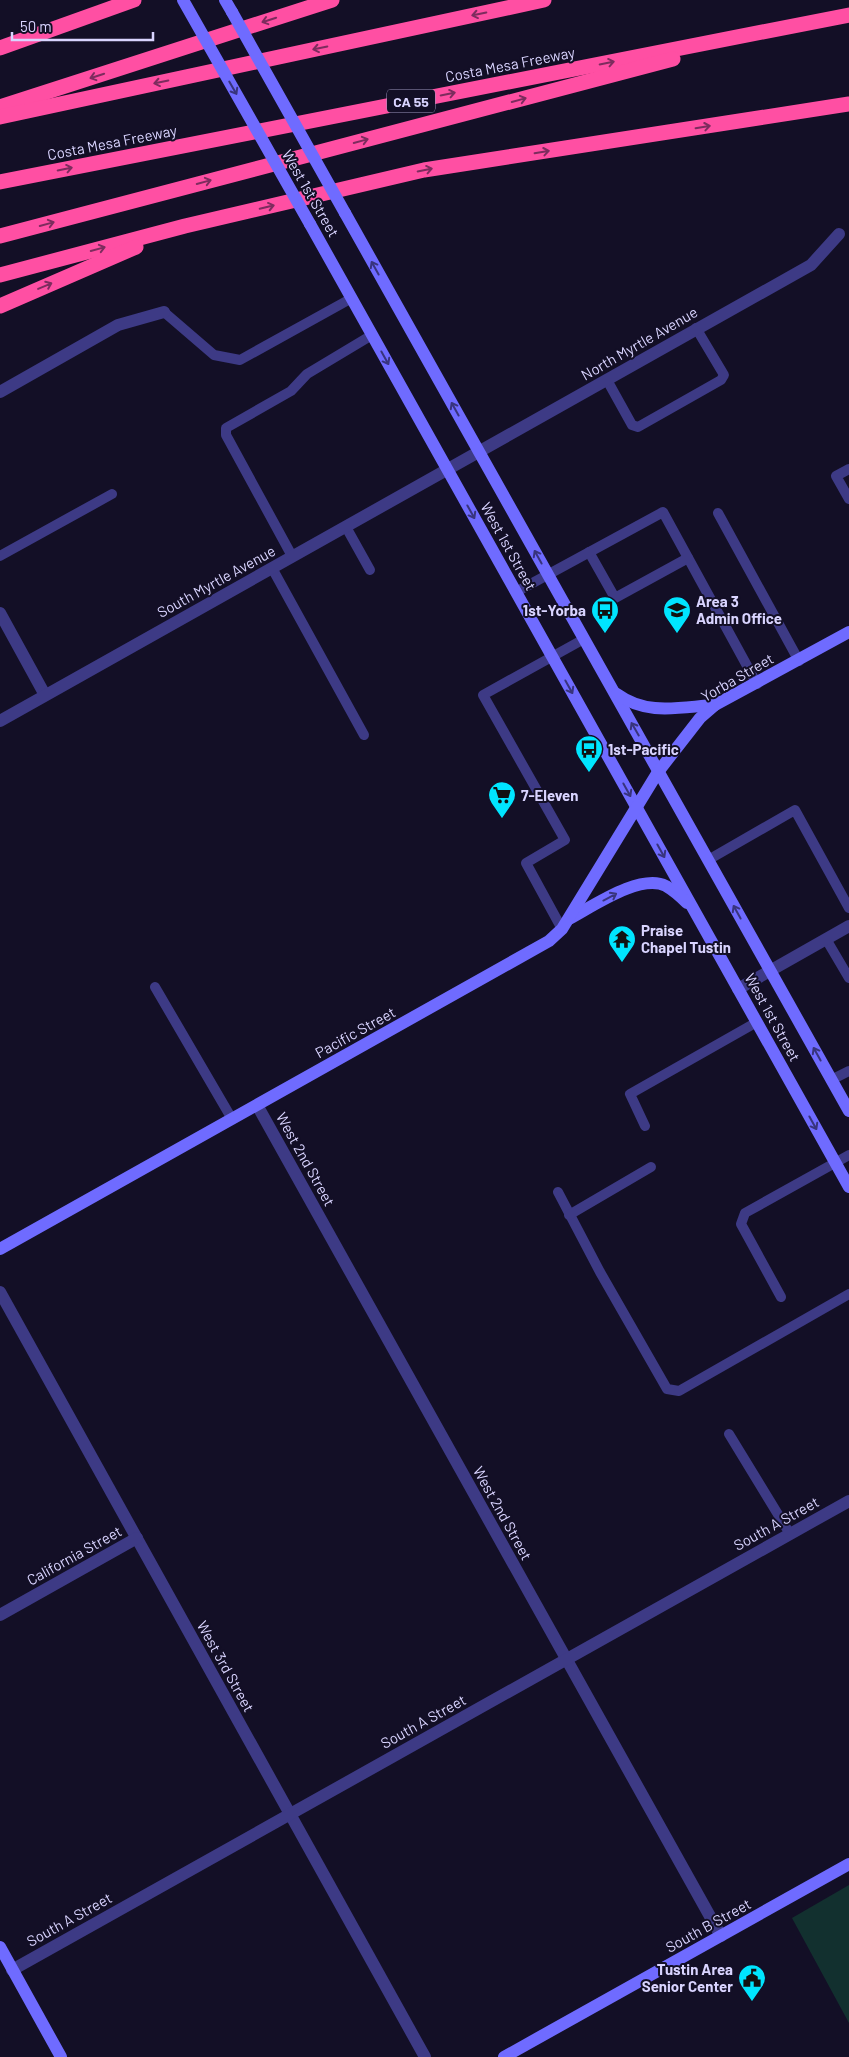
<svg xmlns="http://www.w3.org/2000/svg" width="849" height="2057" viewBox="0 0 849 2057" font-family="Barlow,sans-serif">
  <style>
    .green { fill: #12302f }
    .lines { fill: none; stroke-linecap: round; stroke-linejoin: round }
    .lane { stroke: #3d3a85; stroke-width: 10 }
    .street { stroke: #3d3a85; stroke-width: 12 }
    .secondary { stroke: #6f6bff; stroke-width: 12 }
    .highway { stroke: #ff4fa3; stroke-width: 15 }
    .secondary-bridge { stroke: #6f6bff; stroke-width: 12 }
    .oneway { stroke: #7d2c5e }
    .oneway2 { stroke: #38347d }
    .labels { text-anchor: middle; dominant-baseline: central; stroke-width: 4; stroke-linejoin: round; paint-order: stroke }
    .shield { fill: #130f26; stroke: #9e99be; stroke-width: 1 }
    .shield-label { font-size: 14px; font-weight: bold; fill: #d9d4ff }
    .street-label { font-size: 15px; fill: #d9d4ff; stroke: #130f26 }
    .poi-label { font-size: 15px; font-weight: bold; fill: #d9d4ff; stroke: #130f26; text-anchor: start }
  </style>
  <rect width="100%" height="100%" fill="#130f26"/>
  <path class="green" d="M849,1885V2023L792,1918Z"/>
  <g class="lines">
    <g class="lane">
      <path d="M164,312L214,355L240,360L352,298"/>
      <path d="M607,380L632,425L638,427L721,380L724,375L696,328"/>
      <path d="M849,469L836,476L849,499"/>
      <path d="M718,513L799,661"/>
      <path d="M346,527L370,570"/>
      <path d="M589,552L615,598L688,558"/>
      <path d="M0,556L112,494"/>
      <path d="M292,556L226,435V428L291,391L307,374L372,335"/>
      <path d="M272,568L364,735"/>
      <path d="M516,592L663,512L757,684"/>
      <path d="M708,860L795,810L849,908"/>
      <path d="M562,929L526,863L565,840L483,695L584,639"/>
      <path d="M826,939L849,978"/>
      <path d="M155,987L232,1119"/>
      <path d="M831,1080L849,1071"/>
      <path d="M645,1126L630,1094L757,1022"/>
      <path d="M558,1192L600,1272L667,1389L679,1391L849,1294"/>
      <path d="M569,1215L651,1167"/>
      <path d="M781,1297L741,1224L745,1213L849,1155"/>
      <path d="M729,1434L790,1534"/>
    </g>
    <g class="street">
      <path d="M0,392L118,325L164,312"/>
      <path d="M0,613L45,695"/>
      <path d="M0,721L811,265L839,234"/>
      <path d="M738,989L849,926"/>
      <path d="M257,1105L721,1936"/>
      <path d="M0,1292L425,2057"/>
      <path d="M0,1615L137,1538"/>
      <path d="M12,1970L849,1501"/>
    </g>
    <g class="secondary">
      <path d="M225,0L232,12"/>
      <path d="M345,213L849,1111"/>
      <path d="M310,224L849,1187"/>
      <path d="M617,694C647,716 680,707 715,705"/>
      <path d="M569,919C592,907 640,873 666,886C673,890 681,897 687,903"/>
      <path d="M0,1249L549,941L562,929L658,772L700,718L715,705L849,632"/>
      <path d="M0,1947L61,2057"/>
      <path d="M504,2057L849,1864"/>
    </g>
    <g class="highway">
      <path d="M0,48L134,0"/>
      <path d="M0,107L332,0"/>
      <path d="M0,117L544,0"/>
      <path d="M0,182L849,15"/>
      <path d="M0,236L673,59"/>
      <path d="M0,275L185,226L424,170L849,104"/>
      <path d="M0,306L136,247"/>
    </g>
    <g class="secondary-bridge">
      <path d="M183,0L310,224"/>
      <path d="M232,12L345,213"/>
    </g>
  </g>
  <defs><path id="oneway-shaft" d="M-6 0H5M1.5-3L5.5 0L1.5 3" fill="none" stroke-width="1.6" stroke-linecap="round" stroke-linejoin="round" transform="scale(1.25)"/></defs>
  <g class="oneway">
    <use href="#oneway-shaft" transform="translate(479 14) rotate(168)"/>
    <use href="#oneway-shaft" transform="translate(269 20) rotate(162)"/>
    <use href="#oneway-shaft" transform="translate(320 48) rotate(168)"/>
    <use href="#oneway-shaft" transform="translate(607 63) rotate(-11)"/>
    <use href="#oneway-shaft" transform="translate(97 76) rotate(162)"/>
    <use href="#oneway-shaft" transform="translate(161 82) rotate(168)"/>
    <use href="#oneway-shaft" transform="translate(448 94) rotate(-11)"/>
    <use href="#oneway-shaft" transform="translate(519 100) rotate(-15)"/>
    <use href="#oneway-shaft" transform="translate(703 127) rotate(-9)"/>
    <use href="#oneway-shaft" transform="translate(361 141) rotate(-15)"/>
    <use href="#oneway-shaft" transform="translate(542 152) rotate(-9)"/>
    <use href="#oneway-shaft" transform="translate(65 169) rotate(-11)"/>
    <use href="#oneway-shaft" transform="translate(425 170) rotate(-11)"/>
    <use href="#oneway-shaft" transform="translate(204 182) rotate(-15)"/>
    <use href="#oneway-shaft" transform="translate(267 207) rotate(-13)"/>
    <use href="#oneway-shaft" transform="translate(47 224) rotate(-15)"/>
    <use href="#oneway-shaft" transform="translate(98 249) rotate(-15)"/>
    <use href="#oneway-shaft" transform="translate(45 286) rotate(-23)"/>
  </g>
  <g class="oneway2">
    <use href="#oneway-shaft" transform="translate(233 88) rotate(60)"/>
    <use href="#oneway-shaft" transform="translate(375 268) rotate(-119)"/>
    <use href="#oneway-shaft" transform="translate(385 358) rotate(61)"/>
    <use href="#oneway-shaft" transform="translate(455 409) rotate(-119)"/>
    <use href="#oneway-shaft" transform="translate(471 512) rotate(61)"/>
    <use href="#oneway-shaft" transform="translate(538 557) rotate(-119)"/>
    <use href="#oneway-shaft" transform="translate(569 687) rotate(61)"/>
    <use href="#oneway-shaft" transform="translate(635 729) rotate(-120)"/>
    <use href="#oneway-shaft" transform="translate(627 790) rotate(61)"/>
    <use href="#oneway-shaft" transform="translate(661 851) rotate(61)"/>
    <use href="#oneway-shaft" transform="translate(610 897) rotate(-28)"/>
    <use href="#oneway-shaft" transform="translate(737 912) rotate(-119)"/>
    <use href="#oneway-shaft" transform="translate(817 1054) rotate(-119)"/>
    <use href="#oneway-shaft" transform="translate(813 1123) rotate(61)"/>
  </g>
  <defs>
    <g id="bus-pin" transform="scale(1.4375)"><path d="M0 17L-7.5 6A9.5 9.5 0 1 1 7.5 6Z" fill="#00e5ff" stroke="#130f26"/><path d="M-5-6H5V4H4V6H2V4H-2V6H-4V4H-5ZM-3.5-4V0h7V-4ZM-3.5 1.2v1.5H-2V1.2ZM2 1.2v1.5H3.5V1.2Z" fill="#111"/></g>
    <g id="school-pin" transform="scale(1.4375)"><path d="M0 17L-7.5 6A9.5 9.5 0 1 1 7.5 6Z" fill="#00e5ff" stroke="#130f26"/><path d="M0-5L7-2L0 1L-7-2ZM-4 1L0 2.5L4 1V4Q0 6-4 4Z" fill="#111"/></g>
    <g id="supermarket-pin" transform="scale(1.4375)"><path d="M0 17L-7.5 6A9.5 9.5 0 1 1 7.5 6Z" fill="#00e5ff" stroke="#130f26"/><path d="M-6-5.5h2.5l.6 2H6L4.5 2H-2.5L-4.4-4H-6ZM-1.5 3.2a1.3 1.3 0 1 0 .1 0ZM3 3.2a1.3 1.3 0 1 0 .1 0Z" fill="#111"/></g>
    <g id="temple-pin" transform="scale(1.4375)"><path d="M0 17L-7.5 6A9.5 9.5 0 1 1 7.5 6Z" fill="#00e5ff" stroke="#130f26"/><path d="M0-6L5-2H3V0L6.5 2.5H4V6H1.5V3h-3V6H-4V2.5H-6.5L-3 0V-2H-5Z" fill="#111"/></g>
    <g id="civic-pin" transform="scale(1.4375)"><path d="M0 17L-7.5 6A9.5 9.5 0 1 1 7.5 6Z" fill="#00e5ff" stroke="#130f26"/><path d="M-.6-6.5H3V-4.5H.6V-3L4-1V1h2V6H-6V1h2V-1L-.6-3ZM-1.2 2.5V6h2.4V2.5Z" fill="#111"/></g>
  </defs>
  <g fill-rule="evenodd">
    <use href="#bus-pin" x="605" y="610"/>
    <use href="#school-pin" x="677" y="610"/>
    <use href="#bus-pin" x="589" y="749"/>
    <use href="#supermarket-pin" x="502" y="795"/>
    <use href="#temple-pin" x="622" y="939"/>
    <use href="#civic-pin" x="752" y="1978"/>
  </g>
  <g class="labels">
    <rect class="shield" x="387" y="89.5" width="48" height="23" rx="4"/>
    <g class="shield-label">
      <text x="411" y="101">CA 55</text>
    </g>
    <g class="street-label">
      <text transform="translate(510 64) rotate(-11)">Costa Mesa Freeway</text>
      <text transform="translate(112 142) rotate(-11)">Costa Mesa Freeway</text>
      <text transform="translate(311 193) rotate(60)">West 1st Street</text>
      <text transform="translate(639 343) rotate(-30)">North Myrtle Avenue</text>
      <text transform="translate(509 546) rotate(61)">West 1st Street</text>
      <text transform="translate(216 581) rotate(-29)">South Myrtle Avenue</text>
      <text transform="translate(737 677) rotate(-30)">Yorba Street</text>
      <text transform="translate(773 1017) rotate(61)">West 1st Street</text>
      <text transform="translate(355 1032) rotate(-29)">Pacific Street</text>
      <text transform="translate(306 1159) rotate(61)">West 2nd Street</text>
      <text transform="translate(503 1513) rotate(61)">West 2nd Street</text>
      <text transform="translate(776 1523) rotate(-29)">South A Street</text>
      <text transform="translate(74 1555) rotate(-29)">California Street</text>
      <text transform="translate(226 1666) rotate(61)">West 3rd Street</text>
      <text transform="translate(423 1721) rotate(-29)">South A Street</text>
      <text transform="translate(69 1919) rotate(-29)">South A Street</text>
      <text transform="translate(708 1925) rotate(-29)">South B Street</text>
    </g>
    <g class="poi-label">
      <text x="696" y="601">Area 3<tspan x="696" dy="17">Admin Office</tspan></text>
      <text x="586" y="610" text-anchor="end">1st-Yorba</text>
      <text x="608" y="749">1st-Pacific</text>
      <text x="521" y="795">7-Eleven</text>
      <text x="641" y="930">Praise<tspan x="641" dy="17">Chapel Tustin</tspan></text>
      <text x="733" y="1969" text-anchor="end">Tustin Area<tspan x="733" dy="17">Senior Center</tspan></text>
    </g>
  </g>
  <path d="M12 32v8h141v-8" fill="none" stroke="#d9d4ff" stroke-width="2.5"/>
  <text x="20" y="32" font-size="15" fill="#d9d4ff" stroke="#130f26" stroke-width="4" paint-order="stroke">50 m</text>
</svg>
